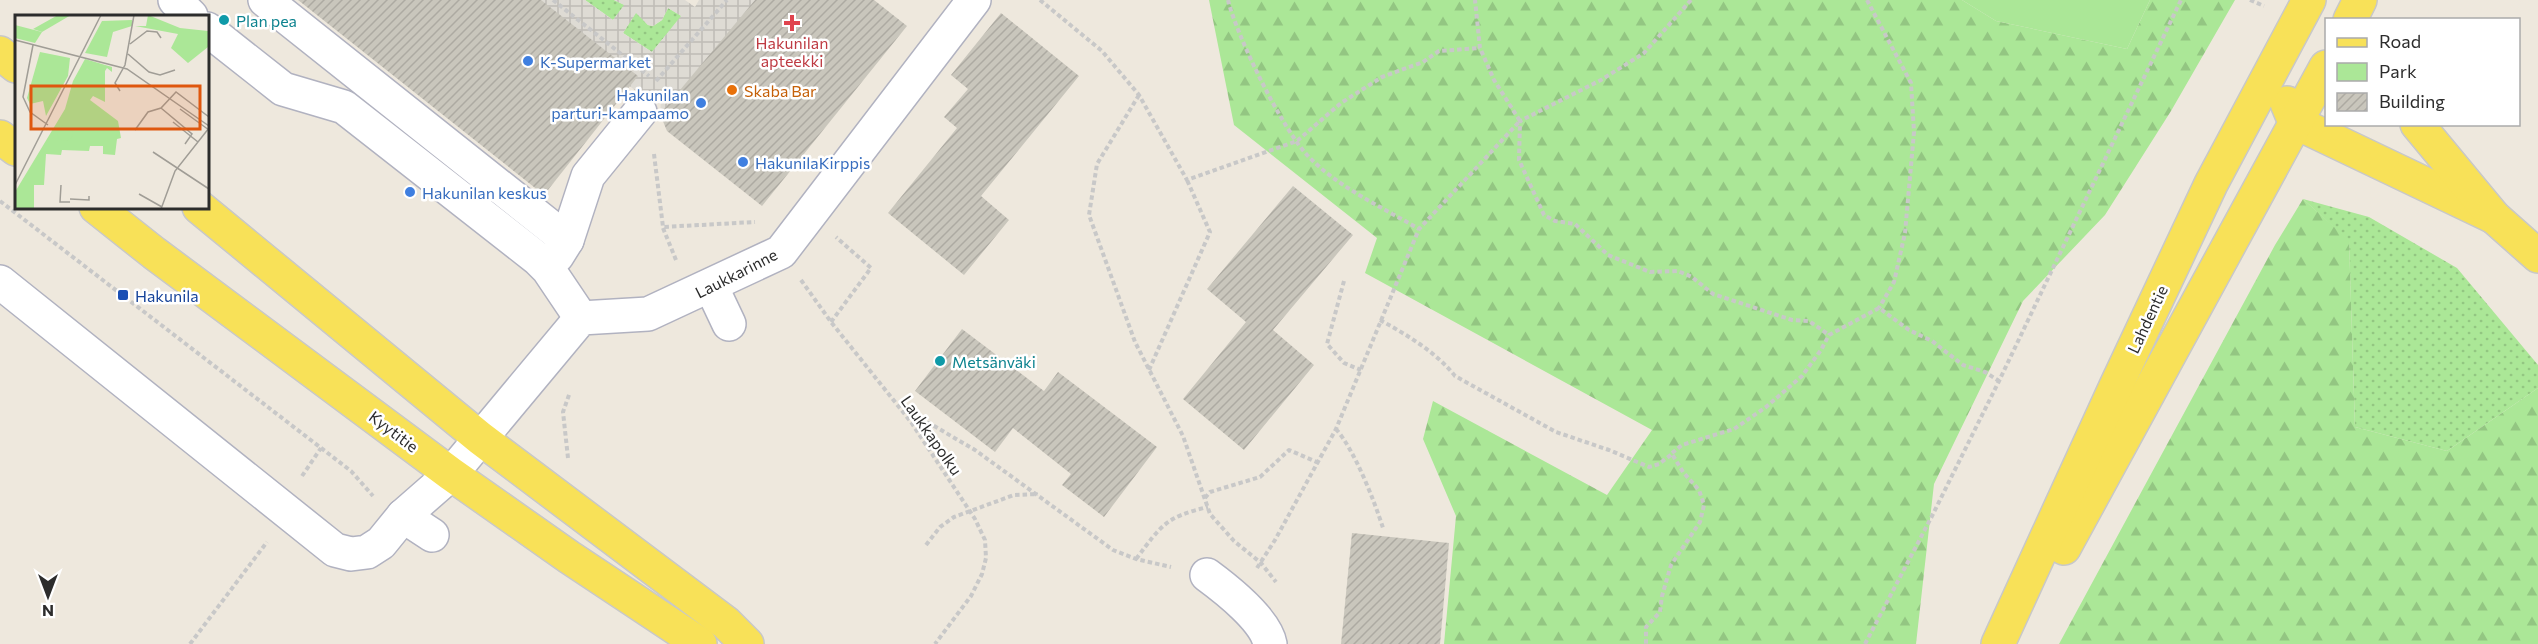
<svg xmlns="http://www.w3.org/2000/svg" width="2538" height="644" viewBox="0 0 2538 644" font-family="Commissioner,sans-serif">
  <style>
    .grass { fill: url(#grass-dots) }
    .forest { fill: url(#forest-firs) }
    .park { fill: #abe797 }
    .plaza { fill: url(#plaza-grid); fill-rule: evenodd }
    .building { fill: url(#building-hatch) }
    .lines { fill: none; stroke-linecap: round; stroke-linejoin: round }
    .minor-casing { stroke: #b1b2c0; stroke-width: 36 }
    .major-casing { stroke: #c8c8c8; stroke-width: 36 }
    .path { stroke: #c8c8c8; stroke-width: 4; stroke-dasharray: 4.5 3; stroke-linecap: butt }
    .minor { stroke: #fff; stroke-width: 33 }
    .major { stroke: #f8e158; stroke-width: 33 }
    .culture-dot { fill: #0f9aa8; stroke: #fff; stroke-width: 2 }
    .health-dot { fill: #e0444e; stroke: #fff; stroke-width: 2 }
    .shop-dot { fill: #3f7fe0; stroke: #fff; stroke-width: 2 }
    .food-dot { fill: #e8710a; stroke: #fff; stroke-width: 2 }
    .transit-dot { fill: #1a4fb4; stroke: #fff; stroke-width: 2 }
    .labels { text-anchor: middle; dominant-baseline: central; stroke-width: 5; stroke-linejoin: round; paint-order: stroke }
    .culture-label { font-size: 16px; fill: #0d838f; stroke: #fff; text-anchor: start }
    .health-label { font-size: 16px; fill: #be3a42; stroke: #fff }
    .shop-label { font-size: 16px; fill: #366cbe; stroke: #fff; text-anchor: start }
    .food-label { font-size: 16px; fill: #c56008; stroke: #fff; text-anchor: start }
    .street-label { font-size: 16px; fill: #2c2c2c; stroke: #fff }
    .transit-label { font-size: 16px; fill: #164399; stroke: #fff; text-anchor: start }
    .inset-road { fill: none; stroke: #a09d96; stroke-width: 1.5 }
    .view { fill: #df570e; fill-opacity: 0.15; stroke: #df570e; stroke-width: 3 }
    .inset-edge { fill: none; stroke: #2c2c2c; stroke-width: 3 }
  </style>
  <defs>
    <pattern id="grass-dots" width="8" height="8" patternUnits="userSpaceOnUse" patternTransform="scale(1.5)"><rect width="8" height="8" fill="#abe797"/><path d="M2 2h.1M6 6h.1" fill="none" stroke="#93c682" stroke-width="1.8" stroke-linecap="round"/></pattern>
    <pattern id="forest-firs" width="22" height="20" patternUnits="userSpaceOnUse" patternTransform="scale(1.5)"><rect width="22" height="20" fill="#abe797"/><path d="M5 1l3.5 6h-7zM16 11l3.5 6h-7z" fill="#93c682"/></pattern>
    <pattern id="plaza-grid" width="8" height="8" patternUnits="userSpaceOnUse" patternTransform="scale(1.5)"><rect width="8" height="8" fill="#dedbd4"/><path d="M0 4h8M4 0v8" fill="none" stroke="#bfbcb6"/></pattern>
    <pattern id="building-hatch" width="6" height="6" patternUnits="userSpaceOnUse" patternTransform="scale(1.5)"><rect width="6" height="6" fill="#c9c6bc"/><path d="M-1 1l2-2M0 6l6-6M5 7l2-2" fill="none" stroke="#adaaa2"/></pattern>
  </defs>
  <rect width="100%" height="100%" fill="#eee8dd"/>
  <g class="grass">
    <path d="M585,0H614L625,5L613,20Z"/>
    <path d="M668,8L682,16L652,52L623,33L636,12L648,25L653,26L662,20Z"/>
    <path d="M2303,199L2369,217L2457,268L2538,365V388L2447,451L2355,427L2349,241Z"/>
  </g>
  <g class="forest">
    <path d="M1209,0H1962L1996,21L2127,49L2150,0H2235L2171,111L2105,215L2023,301L1934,484L1916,644H1444L1456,516L1423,439L1433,401L1607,495L1652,430L1365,273L1377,238L1234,125Z"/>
    <path d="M2303,199L2349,240L2355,427L2447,451L2538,388V644H2059L2275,245Z"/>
  </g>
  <path class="park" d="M1962,0H2150L2127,49L1996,21Z"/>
  <path class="plaza" d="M520,0H585L613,20L624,5L614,0H685L695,7L699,0H772L660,114L661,100L650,102ZM668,8L681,16L652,52L623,33L636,13L648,25L653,26L662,20Z"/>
  <g class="building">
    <path d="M298,0H541L638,76L544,195Z"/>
    <path d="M755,0H874L907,26L762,206L667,131L660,114Z"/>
    <path d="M1001,13L1079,76L981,196L1009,220L964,275L888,213L957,128L944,117L968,89L951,75Z"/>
    <path d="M1293,186L1353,235L1273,330L1314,365L1244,450L1183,399L1246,322L1207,289Z"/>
    <path d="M962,329L1044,391L1058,372L1157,447L1104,517L1062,485L1071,474L1013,428L995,452L915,391Z"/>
    <path d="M1352,533L1449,543L1440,644H1341Z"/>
  </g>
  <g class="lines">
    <g class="minor-casing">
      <g id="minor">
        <path d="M175,0L191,16"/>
        <path d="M265,0L567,240"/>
        <path d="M207,29L283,89L344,107L538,259L548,269L581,318"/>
        <path d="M557,256L567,240L588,176L640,112"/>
        <path d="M0,282L335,550L351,554L367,552L381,543L403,516L451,474L581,318L648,314L781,252L974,0"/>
        <path d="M711,286L729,324"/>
        <path d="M403,516L432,535"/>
        <path d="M1207,575C1226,589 1266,620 1270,644"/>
      </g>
    </g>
    <g class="major-casing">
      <g id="major">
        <path d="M2350,20L2360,0"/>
        <path d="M0,53L16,66"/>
        <path d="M2287,103L2295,122L2494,217"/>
        <path d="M2417,124L2494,217L2538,256"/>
        <path d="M0,137L16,149"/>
        <path d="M96,207L154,253L451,474L569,557L700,644"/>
        <path d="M199,207L480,438L726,623L747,644"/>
        <path d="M2064,548L2326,67"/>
        <path d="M1998,644L2116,386L2211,184L2309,0"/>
      </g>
    </g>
    <g class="path">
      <path d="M553,0L649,76"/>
      <path d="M1040,0L1102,51L1139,95L1187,180L1297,141L1341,103L1382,77L1423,62L1439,51L1480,48"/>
      <path d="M1228,0C1237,37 1282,128 1307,155C1337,187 1382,207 1419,229"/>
      <path d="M1691,0L1644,53L1601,80L1520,121L1519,160L1544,215L1555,221L1575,224L1608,255L1650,272L1678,271L1692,277L1713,294L1792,320L1809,321L1829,335"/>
      <path d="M1867,0L1911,83L1914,132L1905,233L1894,282L1879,308"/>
      <path d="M2250,0L2264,6"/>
      <path d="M656,81L727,0"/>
      <path d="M1139,95L1097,164L1089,215L1135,342L1183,436L1210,514L1234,541L1261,563L1276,582"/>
      <path d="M654,154L663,227L755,222"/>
      <path d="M0,201L351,471L373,496"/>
      <path d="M663,228L676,260"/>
      <path d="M801,280L831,322L911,422L975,519L985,540L986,558L982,574L971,596L935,644"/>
      <path d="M1344,281L1327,344L1344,363L1361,370"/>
      <path d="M1380,320C1407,335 1436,352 1455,376L1556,432L1609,450L1649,467L1659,464L1672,454L1683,472L1699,490L1704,505L1700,522L1671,565L1662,596L1660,612L1646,627V644"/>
      <path d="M831,322L871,268L836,237"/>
      <path d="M1149,370L1210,232L1187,180"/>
      <path d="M912,422L929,423L975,450L1113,550L1136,559L1171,567"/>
      <path d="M1336,429C1355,451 1374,500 1383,528"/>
      <path d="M1672,453L1682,445L1734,429L1766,407L1802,376L1821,350L1829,335L1879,308L1909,330L1932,341L1963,365L1985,372L1999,381"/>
      <path d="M568,458L563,412L570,392"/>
      <path d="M302,476L321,448"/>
      <path d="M1205,498L1210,492L1260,477L1289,450L1319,463"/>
      <path d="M926,545L940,527L954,517L1014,495L1038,494"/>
      <path d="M1136,559C1162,525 1165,517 1208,507"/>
      <path d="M1257,568L1275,540L1336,429L1419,229L1520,121L1494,80L1480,48L1475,0"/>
      <path d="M190,644L267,542"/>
      <path d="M1865,644L1932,516L1999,381L2181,0"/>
    </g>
    <use href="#minor" class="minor"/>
    <use href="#major" class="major"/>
  </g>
  <g class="culture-dot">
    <circle cx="224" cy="20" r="6"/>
    <circle cx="940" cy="361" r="6"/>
  </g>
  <path class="health-dot" d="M789 14h6v6h6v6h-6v6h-6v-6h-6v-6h6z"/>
  <g class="shop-dot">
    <circle cx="528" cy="61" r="6"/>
    <circle cx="701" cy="103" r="6"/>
    <circle cx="743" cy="162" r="6"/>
    <circle cx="410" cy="192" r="6"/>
  </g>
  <circle class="food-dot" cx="732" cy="90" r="6"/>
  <rect class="transit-dot" x="117" y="289" width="12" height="12" rx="3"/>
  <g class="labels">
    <g class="culture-label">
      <text x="236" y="20">Plan pea</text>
      <text x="952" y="361">Metsänväki</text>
    </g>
    <g class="health-label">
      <text x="792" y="42">Hakunilan<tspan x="792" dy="18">apteekki</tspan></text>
    </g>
    <g class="shop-label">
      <text x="540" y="61">K-Supermarket</text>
      <text x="689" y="94" text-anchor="end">Hakunilan<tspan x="689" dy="18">parturi-kampaamo</tspan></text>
      <text x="755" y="162">HakunilaKirppis</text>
      <text x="422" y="192">Hakunilan keskus</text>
    </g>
    <g class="food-label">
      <text x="744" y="90">Skaba Bar</text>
    </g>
    <g class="street-label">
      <text transform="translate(736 273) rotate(-27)">Laukkarinne</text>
      <text transform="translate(2147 319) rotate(-65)">Lahdentie</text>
      <text transform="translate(394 431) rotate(37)">Kyytitie</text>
      <text transform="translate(932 435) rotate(55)">Laukkapolku</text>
    </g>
    <g class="transit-label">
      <text x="135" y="295">Hakunila</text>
    </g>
  </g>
  <g transform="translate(15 15)">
    <rect width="194" height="194" fill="#eee8dd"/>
    <path d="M0,10L27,17L20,28L0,23Z" fill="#abe797"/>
    <path d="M43,0H56L27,17L18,14ZM133,0L165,13L193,16V32L173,48L156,33L163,19L120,11H131ZM117,5V11L98,17L92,42L70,38L87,6ZM25,37L55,43L53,61L31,101L28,86L15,89L12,83ZM70,44L97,52V57L92,53L90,56V87L78,81L75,85L103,106L106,123L102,124L100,140L88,139V131H75L74,136L47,135L46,140L31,139L29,170H19V193L0,194V177L50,94L58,66Z" fill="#abe797"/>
    <path d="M42 118a8 8 0 1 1 16 0a8 8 0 1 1-16 0Z" fill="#abe797"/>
    <path class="inset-road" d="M0,25L112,54L194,111M115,29L132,16L142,17L146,23M18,30L8,82L15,97L33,110M113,39L134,57L145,60L160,55M105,76L100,68L110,50L119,0M146,93L177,119L170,129M165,94L194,115M158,107L183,127M120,115L133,97L146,93L161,77L194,102M138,137L194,174M0,170L86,0M46,170L45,187H55M124,179L147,192M55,184L74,185V181M146,194L160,156L194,113"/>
    <path class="view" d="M16,71H185V114H16Z"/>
    <rect width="194" height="194" class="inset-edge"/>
  </g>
  <rect x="2325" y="18" width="195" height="108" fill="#ffffff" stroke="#ababab" stroke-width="1.5"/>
  <rect x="2337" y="38" width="30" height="9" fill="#f8e158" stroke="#ababab" stroke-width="1.5"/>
  <text x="2379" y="48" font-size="18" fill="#2c2c2c">Road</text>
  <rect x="2337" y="63" width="30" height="18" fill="#abe797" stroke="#ababab" stroke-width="1.5"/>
  <text x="2379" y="78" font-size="18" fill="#2c2c2c">Park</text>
  <rect x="2337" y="93" width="30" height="18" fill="url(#building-hatch)" stroke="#ababab" stroke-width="1.5"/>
  <text x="2379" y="108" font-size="18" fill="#2c2c2c">Building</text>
  <g transform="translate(48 596) rotate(180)" stroke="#ffffff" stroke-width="4.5" paint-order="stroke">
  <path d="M0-4.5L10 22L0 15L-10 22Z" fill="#2c2c2c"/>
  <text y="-9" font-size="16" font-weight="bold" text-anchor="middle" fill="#2c2c2c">N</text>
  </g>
</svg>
